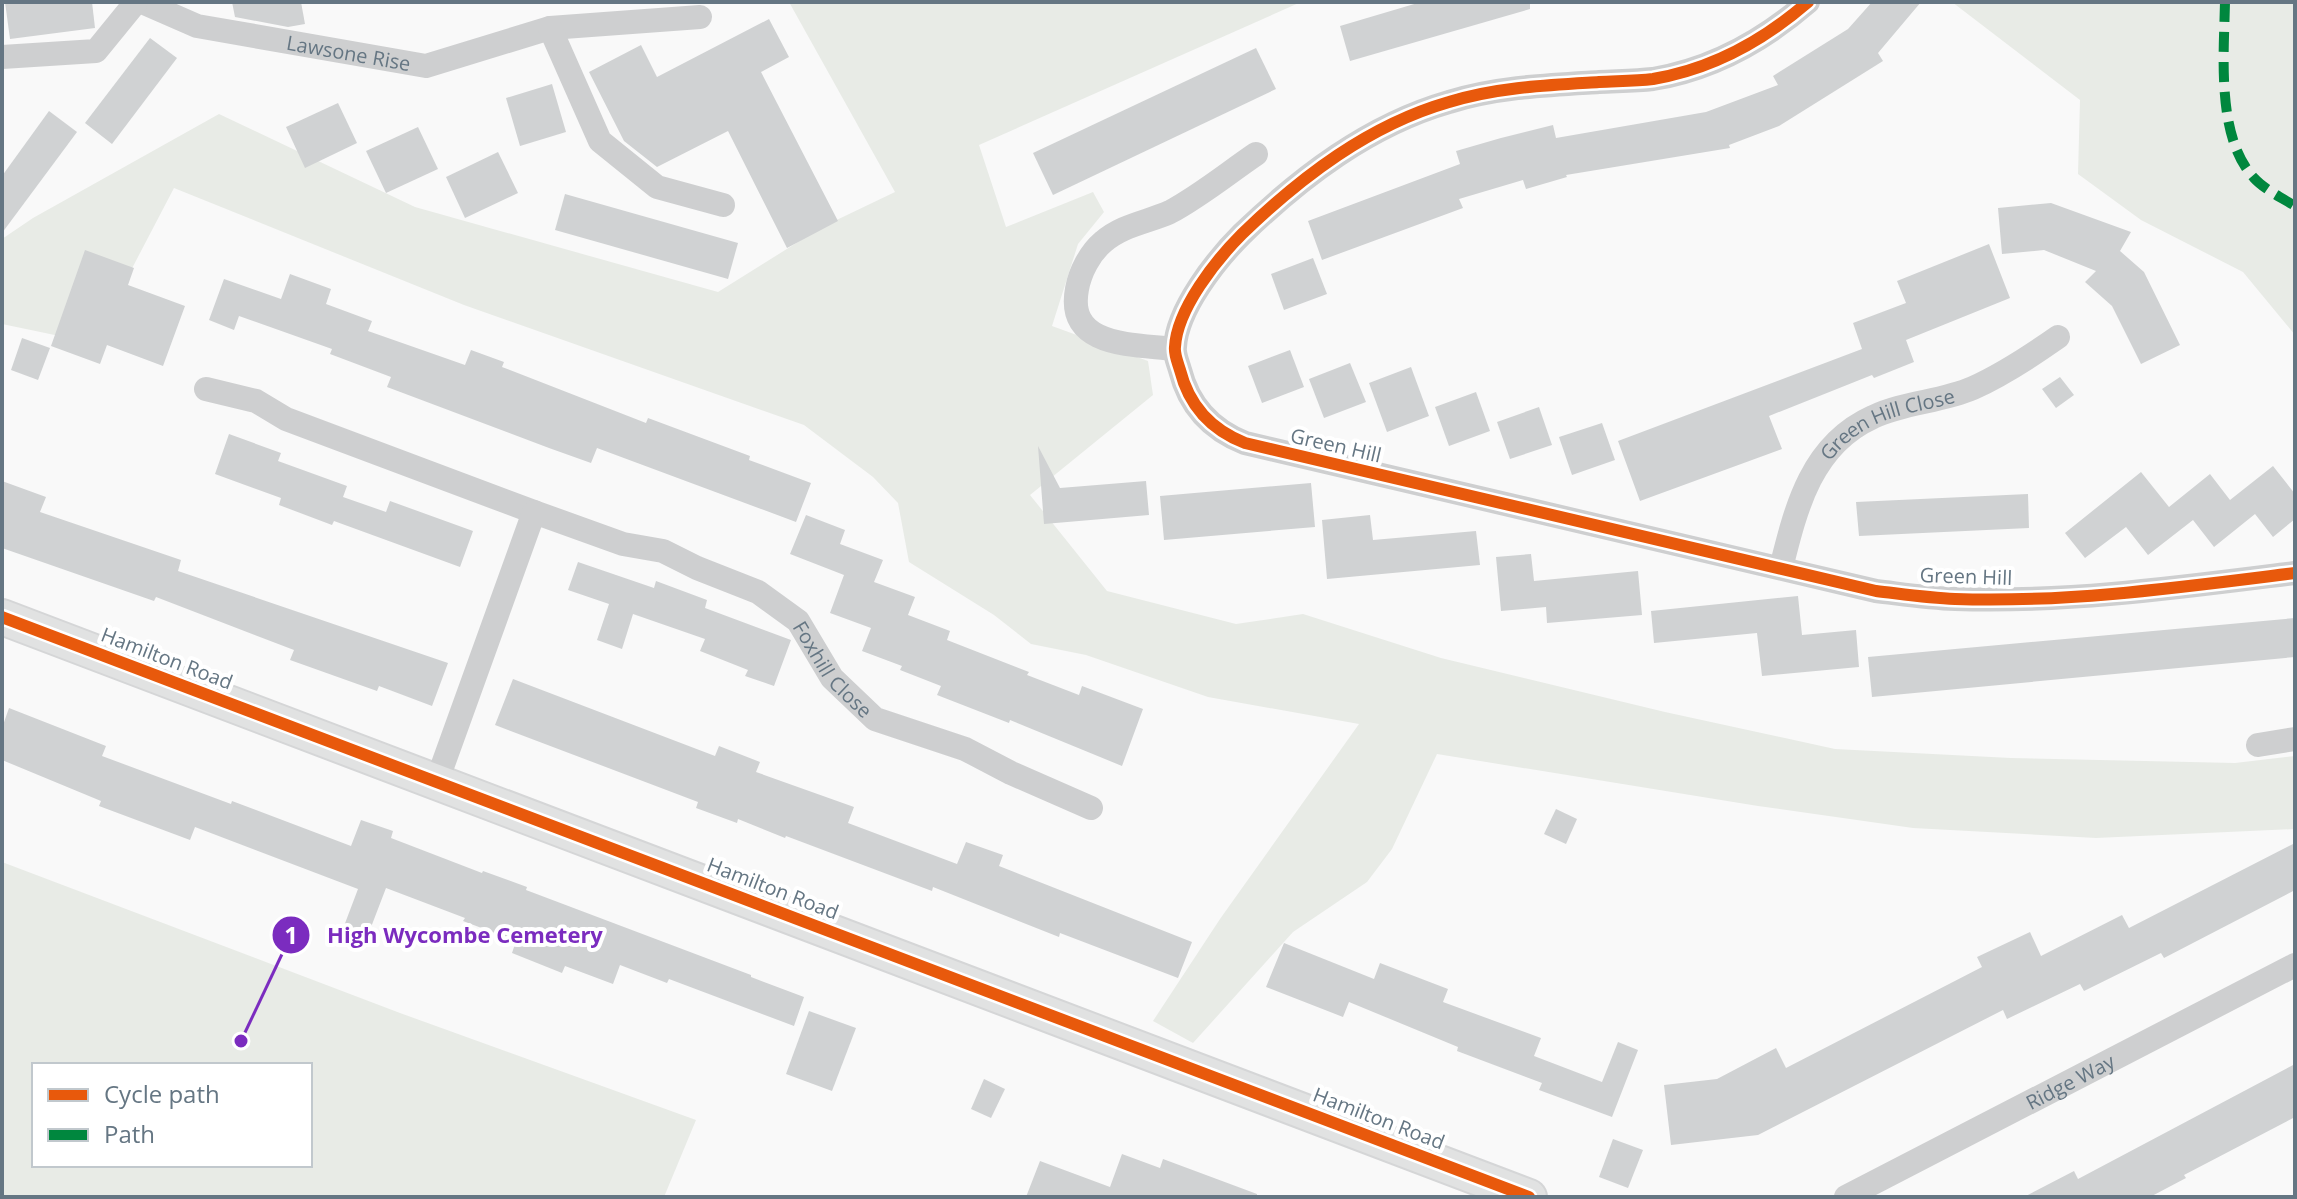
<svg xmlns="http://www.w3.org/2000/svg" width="2297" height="1199" viewBox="0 0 2297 1199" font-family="'Open Sans',sans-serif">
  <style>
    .green { fill: #e8ebe6; fill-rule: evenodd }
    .building { fill: #d0d2d3 }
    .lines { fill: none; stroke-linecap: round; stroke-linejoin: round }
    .secondary-casing { stroke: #d5d6d7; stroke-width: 38 }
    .street { stroke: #cecfd0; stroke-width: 24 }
    .secondary { stroke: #e1e2e2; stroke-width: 34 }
    .quiet { stroke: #00873e; stroke-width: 10; stroke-dasharray: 20 10; stroke-linecap: butt }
    .cycleway-casing { stroke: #fff; stroke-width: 17 }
    .cycleway { stroke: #e8590c; stroke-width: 12 }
    .labels { text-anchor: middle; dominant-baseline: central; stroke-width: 8; stroke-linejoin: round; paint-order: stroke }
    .street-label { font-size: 20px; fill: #657683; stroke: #fff }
    .leader { fill: none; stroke: #7b2cbf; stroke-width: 3 }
    .callout-dot { fill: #7b2cbf; stroke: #fff; stroke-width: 3 }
    .mark-label { font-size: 24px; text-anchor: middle; font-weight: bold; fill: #fff }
    .callout-label { font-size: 22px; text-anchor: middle; font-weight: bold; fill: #7b2cbf; stroke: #fff; stroke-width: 8; stroke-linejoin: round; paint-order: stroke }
  </style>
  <rect width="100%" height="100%" fill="#f9f9f9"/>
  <g class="green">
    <path d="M789,2H1301L979,145L1006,227L1093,192L1104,212L1078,244L1052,326L1148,361L1153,395L1030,495L1107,591L1236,624L1303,614L1441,658L1665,712L1835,749L2011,758L2235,763L2295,756V829L2096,838L1913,828L1758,806L1437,754L1392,849L1367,882L1293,932L1193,1043L1153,1021L1220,919L1359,724L1208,697L1086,655L1031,644L994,615L909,562L898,503L873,477L804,425L464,305L174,188L93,343L2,324V239L33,218L219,114L415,207L718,292L822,227L895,192Z"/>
    <path d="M1952,2H2295V335L2243,272L2141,220L2078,174L2080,100Z"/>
    <path d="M2,862L400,1013L696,1120L664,1197H2ZM34,1065H310V1165H34Z"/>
  </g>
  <g class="building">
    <path d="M5,2H92L95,28L10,39Z"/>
    <path d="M232,2H301L305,24L288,27L235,17Z"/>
    <path d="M1421,2H1530V9L1350,61L1340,26Z"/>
    <path d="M1872,2H1921L1878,53L1883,61L1779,126L1729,145L1730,148L1566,175L1567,177L1526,189L1523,180L1459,199L1463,208L1322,260L1308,221L1460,164L1456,151L1501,138L1553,125L1556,138L1706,112L1778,85L1773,76L1848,29Z"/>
    <path d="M769,19L789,57L761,72L838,221L787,248L728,131L657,167L624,141L589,72L641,45L657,77Z"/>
    <path d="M150,38L177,58L112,144L85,123Z"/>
    <path d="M1256,48L1276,89L1053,195L1033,153Z"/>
    <path d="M552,84L566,132L520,146L506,98Z"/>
    <path d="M338,103L357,143L305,168L286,127Z"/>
    <path d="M49,111L77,132L2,233V176Z"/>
    <path d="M418,127L438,169L386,193L366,151Z"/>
    <path d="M498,152L518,193L465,218L446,177Z"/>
    <path d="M565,194L738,243L728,279L555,230Z"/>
    <path d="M2051,203L2131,232L2120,251L2144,272L2180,345L2141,364L2112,306L2085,282L2096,271L2044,250L2002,254L1998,208Z"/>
    <path d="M1989,244L2010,298L1906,340L1914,362L1874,378L1872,375L1769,416L1782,449L1640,501L1618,441L1862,349L1853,323L1906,303L1897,281Z"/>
    <path d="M85,250L134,268L128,285L185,306L163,366L107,345L100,364L51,346Z"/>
    <path d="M1313,258L1327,294L1284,310L1271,274Z"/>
    <path d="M290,274L331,289L326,304L372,321L368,331L465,365L471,350L504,362L502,367L569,393L646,423L648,418L750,456L749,460L811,483L796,522L597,448L591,463L549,448L387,387L391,377L330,354L332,349L239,316L234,330L209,320L224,279L281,299Z"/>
    <path d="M22,338L50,348L38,380L11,370Z"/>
    <path d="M1290,350L1304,387L1262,403L1248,366Z"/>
    <path d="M1350,363L1366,402L1324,418L1309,379Z"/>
    <path d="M1411,367L1429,416L1387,432L1369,383Z"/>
    <path d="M2060,377L2074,395L2056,408L2042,389Z"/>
    <path d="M1476,392L1490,431L1449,446L1435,407Z"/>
    <path d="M1539,407L1552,445L1510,459L1497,422Z"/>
    <path d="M1602,423L1615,460L1572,475L1559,437Z"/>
    <path d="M229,434L281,453L278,461L347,486L343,497L386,512L390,501L473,531L460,567L334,521L332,525L279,505L281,498L215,474Z"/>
    <path d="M1038,446L1060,488L1146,481L1149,515L1044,524Z"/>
    <path d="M2273,466L2295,494V519L2273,537L2255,514L2214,547L2193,520L2148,555L2126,527L2085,558L2065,533L2141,472L2169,507L2210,474L2230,500Z"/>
    <path d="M2,481L46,497L40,512L181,560L178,571L448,663L432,706L379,686L377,691L290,660L294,650L156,597L154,601L2,548Z"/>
    <path d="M1311,483L1315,527L1164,540L1160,496Z"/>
    <path d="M2028,494L2029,528L1859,536L1856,502Z"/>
    <path d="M806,515L845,530L840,544L883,560L874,582L915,597L908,615L950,631L947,640L1029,672L1027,675L1079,695L1082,686L1143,709L1122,766L1010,720L1009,723L937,695L941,686L900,670L902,666L862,651L871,628L830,613L844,575L790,554Z"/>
    <path d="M1370,515L1373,540L1476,531L1480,565L1327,579L1322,520Z"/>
    <path d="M1531,554L1534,581L1638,571L1642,615L1547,623L1546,607L1501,611L1496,557Z"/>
    <path d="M578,562L654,588L656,581L707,600L705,608L791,640L774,686L745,676L748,670L700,651L705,639L633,614L622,649L597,640L609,604L568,590Z"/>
    <path d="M1798,596L1802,635L1856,630L1859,667L1762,676L1757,633L1654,643L1651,611Z"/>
    <path d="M2295,618V657L1872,697L1868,657Z"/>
    <path d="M513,679L715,756L719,746L760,762L756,772L854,807L848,823L957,864L966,842L1003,855L999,866L1192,942L1178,978L1060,933L1059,937L933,887L932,891L786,836L785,838L738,819L737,823L696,808L698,802L495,725Z"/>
    <path d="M9,708L106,746L102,756L231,804L232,801L351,846L361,820L393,831L391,838L482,873L483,871L527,887L526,890L751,975V977L804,997L794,1026L669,979L667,983L620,965L613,984L565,966L562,973L512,953L516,941L463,921L465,918L386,888L368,935L344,926L358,889L195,827L190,840L99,806L101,801L2,760V728Z"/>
    <path d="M1556,809L1577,819L1566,844L1544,834Z"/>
    <path d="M2295,843V890L2164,958L2161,953L2084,991L2080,984L2007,1019L2003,1010L1758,1135L1671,1145L1664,1085L1717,1079L1776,1048L1786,1068L1982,967L1977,957L2030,932L2041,956L2122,915L2129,928Z"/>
    <path d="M1284,943L1374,979L1380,963L1448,989L1443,1002L1541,1038L1534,1056L1602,1082L1618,1042L1638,1050L1612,1117L1539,1090L1542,1083L1457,1051L1458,1047L1349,1002L1343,1017L1266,987Z"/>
    <path d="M809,1011L856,1028L832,1091L786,1074Z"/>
    <path d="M2295,1064V1117L2184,1175L2186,1178L2150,1197H2024L2074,1171L2078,1179Z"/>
    <path d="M984,1079L1005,1089L991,1118L971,1109Z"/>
    <path d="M1613,1139L1643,1150L1628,1188L1599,1177Z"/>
    <path d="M1122,1154L1160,1168L1163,1159L1257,1194V1197H1026L1040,1161L1110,1187Z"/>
  </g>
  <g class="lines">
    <g class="secondary-casing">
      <path id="secondary" d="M2,617L1529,1197"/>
    </g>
    <g class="street">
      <path id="s1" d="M142,2L197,26L426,66L550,28L700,17"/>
      <path d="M1808,2C1763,41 1713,69 1653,79C1635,81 1617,81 1599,82C1549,85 1497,87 1449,102C1369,125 1301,177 1242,234C1216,260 1177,309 1175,347C1174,354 1178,363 1180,370C1189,406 1212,430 1245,443L1876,591C1902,594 1928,598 1955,599C2068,603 2183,587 2295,573"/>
      <path d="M550,28L600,141L657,187L723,205"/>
      <path d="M2,57L96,51L136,2"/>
      <path d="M1174,349C1134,344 1066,348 1077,289C1080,272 1090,253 1103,242C1122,225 1148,222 1170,212C1200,196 1228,173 1256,154"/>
      <path d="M206,389L256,401L286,419L534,512"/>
      <path id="s2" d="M1781,568C1796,508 1811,445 1873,417C1904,402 1941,402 1973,388C2004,374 2031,356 2058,337"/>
      <path d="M2258,745L2295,739"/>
      <path id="s3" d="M437,781L534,512L623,544L663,551L697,568L758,592L798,621L832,678L875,719L965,749L1011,773L1091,808"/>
      <path id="s4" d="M1846,1197L2295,965"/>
    </g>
    <use href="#secondary" class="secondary"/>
    <path class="quiet" d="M2225,2C2224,55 2216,137 2254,178C2264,189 2282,198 2295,206"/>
    <g class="cycleway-casing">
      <g id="cycleway">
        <path d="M1808,2C1763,41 1713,69 1653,79C1635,81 1617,81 1599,82C1549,85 1497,87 1449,102C1369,125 1301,177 1242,234C1216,260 1177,309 1175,347C1174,354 1178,363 1180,370C1189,406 1212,430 1245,443L1876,591C1902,594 1928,598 1955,599C2068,603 2183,587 2295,573"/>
        <path d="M2,617L1529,1197"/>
      </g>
    </g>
    <use href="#cycleway" class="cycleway"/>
  </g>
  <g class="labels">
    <g class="street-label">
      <text stroke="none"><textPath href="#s1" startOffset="214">Lawsone Rise</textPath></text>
      <text stroke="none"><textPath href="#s2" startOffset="194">Green Hill Close</textPath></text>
      <text transform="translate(1336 445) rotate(13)">Green Hill</text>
      <text transform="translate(1966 576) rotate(2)">Green Hill</text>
      <text transform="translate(167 658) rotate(21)">Hamilton Road</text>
      <text stroke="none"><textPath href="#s3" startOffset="634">Foxhill Close</textPath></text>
      <text transform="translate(773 888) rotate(21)">Hamilton Road</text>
      <text stroke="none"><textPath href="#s4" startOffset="252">Ridge Way</textPath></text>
      <text transform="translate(1379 1118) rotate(21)">Hamilton Road</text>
    </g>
  </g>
  <path class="leader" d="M241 1041L291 935"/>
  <g class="callout-dot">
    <circle cx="241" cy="1041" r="8"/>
    <circle cx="291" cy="935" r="20"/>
  </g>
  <g class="mark-label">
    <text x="291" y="944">1</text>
  </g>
  <g class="callout-label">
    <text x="465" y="943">High Wycombe Cemetery</text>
  </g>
  <rect width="2297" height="1199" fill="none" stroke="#657683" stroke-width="8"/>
  <rect x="32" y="1063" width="280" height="104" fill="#ffffff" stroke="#c1c8cd" stroke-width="2"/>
  <rect x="48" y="1089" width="40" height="12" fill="#e8590c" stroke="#c1c8cd" stroke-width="2"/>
  <text x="104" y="1103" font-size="24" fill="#657683">Cycle path</text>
  <rect x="48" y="1129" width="40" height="12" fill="#00873e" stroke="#c1c8cd" stroke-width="2"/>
  <text x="104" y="1143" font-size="24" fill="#657683">Path</text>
</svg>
